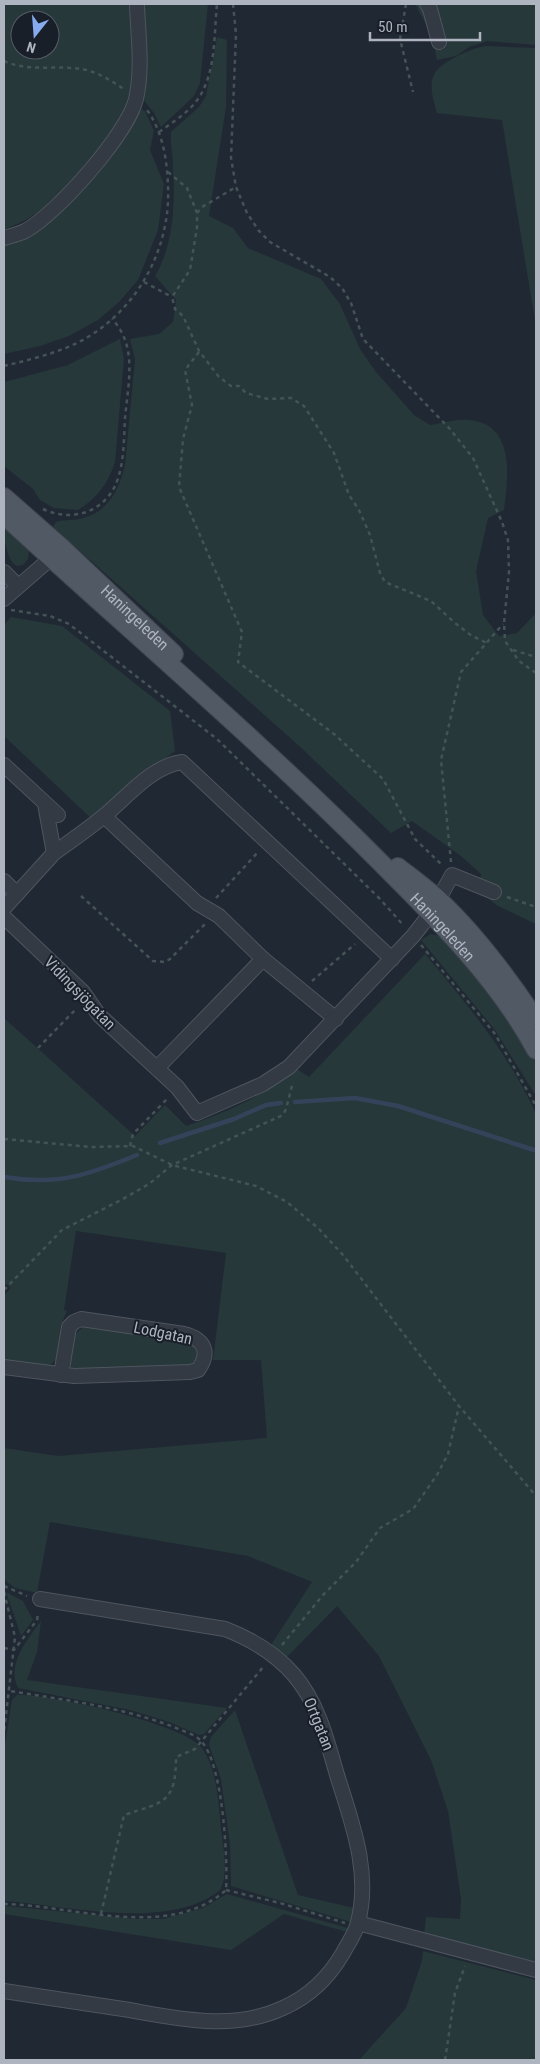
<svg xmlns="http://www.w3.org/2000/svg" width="540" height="2064" viewBox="0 0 540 2064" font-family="'Roboto Condensed',sans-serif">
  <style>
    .green { fill: #263839; fill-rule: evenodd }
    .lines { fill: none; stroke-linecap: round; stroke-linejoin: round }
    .stream { stroke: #35435a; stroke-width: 4.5 }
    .minor-casing { stroke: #4e555f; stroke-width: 16 }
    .major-casing { stroke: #3d434e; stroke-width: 20 }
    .path { stroke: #445356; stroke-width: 2.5; stroke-dasharray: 4 4; stroke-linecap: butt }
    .minor { stroke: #343a44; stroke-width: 14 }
    .major { stroke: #515964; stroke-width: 18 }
    .labels { text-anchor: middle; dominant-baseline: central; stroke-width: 4; stroke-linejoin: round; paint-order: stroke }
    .street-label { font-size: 16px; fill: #aeb5c1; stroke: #191f29 }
  </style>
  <rect width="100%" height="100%" fill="#202833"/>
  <g class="green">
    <path d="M4,4H129C132,34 136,66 129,95C120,130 69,189 41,210C29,219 17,224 4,230ZM20,20H50V50H20Z"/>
    <path d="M143,4H208L200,83L194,96L161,127L154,113L143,99Z"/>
    <path d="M415,4H536V45L487,41L469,47L456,56L437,60L432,35Z"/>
    <path d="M217,37L227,40L226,107L209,216L233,228L248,248L321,279L340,304L360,349L376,372L414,415L430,425C444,423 461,417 476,421C515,429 508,481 504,510L488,518L476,571L483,615L499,636L517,633L536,613V924L498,906L478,891L481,874L461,856L412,821L391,833L297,744L53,527L56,522C65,519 74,521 83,518C109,511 119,489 125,465L135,359L130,339L159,334L173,322L176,300L155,276C174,243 175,204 173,167C173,155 170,144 171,132L199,107L206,96Z"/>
    <path d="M486,46L536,48V327L502,120L437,113C434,102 429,88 433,77C438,62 472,48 486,46Z"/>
    <path d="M138,108L145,111L154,131L150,150L164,184L158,230L138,280L119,302L98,320L69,336L40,346L4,354V244C60,235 112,155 138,108Z"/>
    <path d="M120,339L124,359L115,462C108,484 97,498 78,510L54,508L40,500L33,489L4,466V382L68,365Z"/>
    <path d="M4,523L29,548L28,559L23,565L17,566C5,560 4,535 4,523Z"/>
    <path d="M11,617L62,626L170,711L175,751L92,819L4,736V625Z"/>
    <path d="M431,934L443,937L449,942L512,1022L536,1063V1096L495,1030L421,940Z"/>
    <path d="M425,954C467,1004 509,1054 536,1114V1963L424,1934L426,1917L460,1919L461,1899L448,1811L431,1760L379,1656L337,1606L287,1657L271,1645L312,1582L248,1556L50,1522L37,1593L15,1588L4,1579V1448L58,1456L267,1438L261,1360H213L226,1253L76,1231L64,1310L67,1311L61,1325L56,1360L48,1367L4,1362V1295L11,1288L7,1284L4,1286V1018L135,1136L165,1105L186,1126C226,1113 265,1095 297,1069L309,1077Z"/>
    <path d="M88,1325L186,1340C198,1347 201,1357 190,1366L72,1369C64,1353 71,1331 88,1325Z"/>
    <path d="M6,1592L23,1601L33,1620L21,1636Z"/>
    <path d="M41,1621L37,1652L27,1680L227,1708L204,1734L199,1735L169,1722L130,1710L18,1688C6,1664 28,1639 41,1621Z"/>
    <path d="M17,1695C47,1693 185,1724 202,1748C217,1769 219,1805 221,1829C223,1846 229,1875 220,1890C169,1932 65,1905 4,1901V1750L12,1700Z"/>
    <path d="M235,1710L298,1895L354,1908L351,1922L231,1886L230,1845L221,1779L209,1745L211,1737Z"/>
    <path d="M227,1894L348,1928L347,1932L284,1914L231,1950L4,1914V1907L6,1906L137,1919H163L203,1908Z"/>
    <path d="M423,1951L536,1980V2060H359L406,2008L422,1961Z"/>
  </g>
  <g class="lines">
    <g class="stream">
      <path d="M295,1102L355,1098L398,1106L534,1150"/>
      <path d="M160,1143L234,1119L266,1105L281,1103"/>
      <path d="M4,1177C57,1186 88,1175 137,1155"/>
    </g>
    <g class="minor-casing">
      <g id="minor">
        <path d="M427,4L430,9L439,42"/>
        <path d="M4,238C11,236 19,234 25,231C57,214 128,133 136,99C143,68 138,35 137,4"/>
        <path d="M4,572L17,585"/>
        <path d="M4,599L58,552"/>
        <path d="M4,765L58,815"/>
        <path d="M104,816L197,903L219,916L263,959L336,1019"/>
        <path d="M54,853C71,841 88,829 104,816C127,797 152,766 182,762L392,959"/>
        <path d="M4,881L17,894"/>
        <path d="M4,908L54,853L45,804"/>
        <path d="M4,917L83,992L99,1015L177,1087L197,1113L263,1084L289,1067L413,936L431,913L452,875L494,892"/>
        <path d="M157,1068L263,959"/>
        <path d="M4,1367L74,1376L190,1372L198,1370C211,1352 204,1339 184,1334L81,1319L74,1322L69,1327L61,1375"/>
        <path d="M358,1923L536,1970"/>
        <path d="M4,1991C44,1997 83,2003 123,2009C177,2018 231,2032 283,2008C308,1997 329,1977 343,1953C348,1943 356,1933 358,1922C371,1872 352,1823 337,1775C327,1740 318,1703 294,1675C276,1654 251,1639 225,1629L40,1599"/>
      </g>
    </g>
    <g class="major-casing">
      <g id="major">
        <path id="s1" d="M4,497L62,548L174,654"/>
        <path id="s2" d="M4,515C130,631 261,742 381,863C438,920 498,979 536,1050"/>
        <path d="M398,867C412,878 427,889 440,901C477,936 508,978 536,1020"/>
      </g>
    </g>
    <g class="path">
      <path d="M233,4L236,34L231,158L236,187L247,213L259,231L270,242L330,277L342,288L351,303L363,339L449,428L473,458L502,522L508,540L509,572L504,623L505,641L519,661L536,673"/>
      <path d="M406,4L400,39L413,92"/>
      <path d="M4,61C27,72 57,65 82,69C98,72 112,81 125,90"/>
      <path d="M159,132C173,122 188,113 198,99C216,73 214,34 217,4"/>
      <path d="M168,172L187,188L197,213V227L190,270L172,297L175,309L183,316L199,351L219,377L231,386H239L246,393L268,399L291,398L304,406L334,453L349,495L359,510L370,535L380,573L385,582L431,601L455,623L472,636L487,643"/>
      <path d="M197,213L202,207L236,187"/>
      <path d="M144,282L172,297"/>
      <path d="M199,352L185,370L192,405L183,439L179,487L242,632L238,662L334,734L383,779L415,839L442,865"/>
      <path d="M4,366C28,360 54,354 77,343C135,314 171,251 168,186C167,160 163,132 147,110"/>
      <path d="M43,509C74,524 110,510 119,475C124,458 124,437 125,418C128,384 138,346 112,319"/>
      <path d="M11,610L50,616L69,624L217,739L380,899L404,926"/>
      <path d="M513,650L536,657"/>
      <path d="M451,862L441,760L461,672L503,624"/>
      <path d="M81,896L153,961L165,962L170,959L205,924"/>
      <path d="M507,897L536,907"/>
      <path d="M216,898L258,852"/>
      <path d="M421,945L495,1034L536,1106"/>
      <path d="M312,981L355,944"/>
      <path d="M38,1048L77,1008"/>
      <path d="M4,1139L91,1147L133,1146L172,1165L256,1186L287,1202L318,1228L343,1255L459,1406L536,1496"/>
      <path d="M130,1146L133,1134L169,1097"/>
      <path d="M4,1290L62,1230L123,1199L149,1184L172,1165L283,1115L286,1109L293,1082"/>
      <path d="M4,1586L27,1596"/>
      <path d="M4,1592L15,1637L4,1732"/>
      <path d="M282,1645L323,1595L356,1562L380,1528L413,1509L437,1475L448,1454L459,1406"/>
      <path d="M4,1648L14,1650L37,1620L38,1613"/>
      <path d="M226,1890L280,1903L345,1923"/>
      <path d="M4,1904C72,1905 169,1941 226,1890C228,1859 223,1763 201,1741C195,1734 182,1731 174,1727C121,1707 65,1700 10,1691"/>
      <path d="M101,1914L124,1815C164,1802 176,1803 176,1757L195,1749L264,1666"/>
      <path d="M445,2060L455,1993L465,1966"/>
    </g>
    <use href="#minor" class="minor"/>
    <use href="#major" class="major"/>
  </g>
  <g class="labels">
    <g class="street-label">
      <text stroke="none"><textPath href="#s1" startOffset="178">Haningeleden</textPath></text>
      <text stroke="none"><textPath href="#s2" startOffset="602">Haningeleden</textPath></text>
      <text transform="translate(80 993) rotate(46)">Vidingsjögatan</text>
      <text transform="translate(163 1333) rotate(12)">Lodgatan</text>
      <text transform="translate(319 1724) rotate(68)">Ortgatan</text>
    </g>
  </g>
  <rect width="540" height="2064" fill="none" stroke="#aeb5c1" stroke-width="10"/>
  <g transform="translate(35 35) rotate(197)"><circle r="24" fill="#191f29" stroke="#555b66"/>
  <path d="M0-4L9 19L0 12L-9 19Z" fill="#86abee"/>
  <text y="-8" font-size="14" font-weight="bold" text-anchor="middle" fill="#aeb5c1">N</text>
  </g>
  <path d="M370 32v8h110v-8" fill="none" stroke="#aeb5c1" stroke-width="2.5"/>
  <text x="378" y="32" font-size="15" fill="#aeb5c1" stroke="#191f29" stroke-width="4" paint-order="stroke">50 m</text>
</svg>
